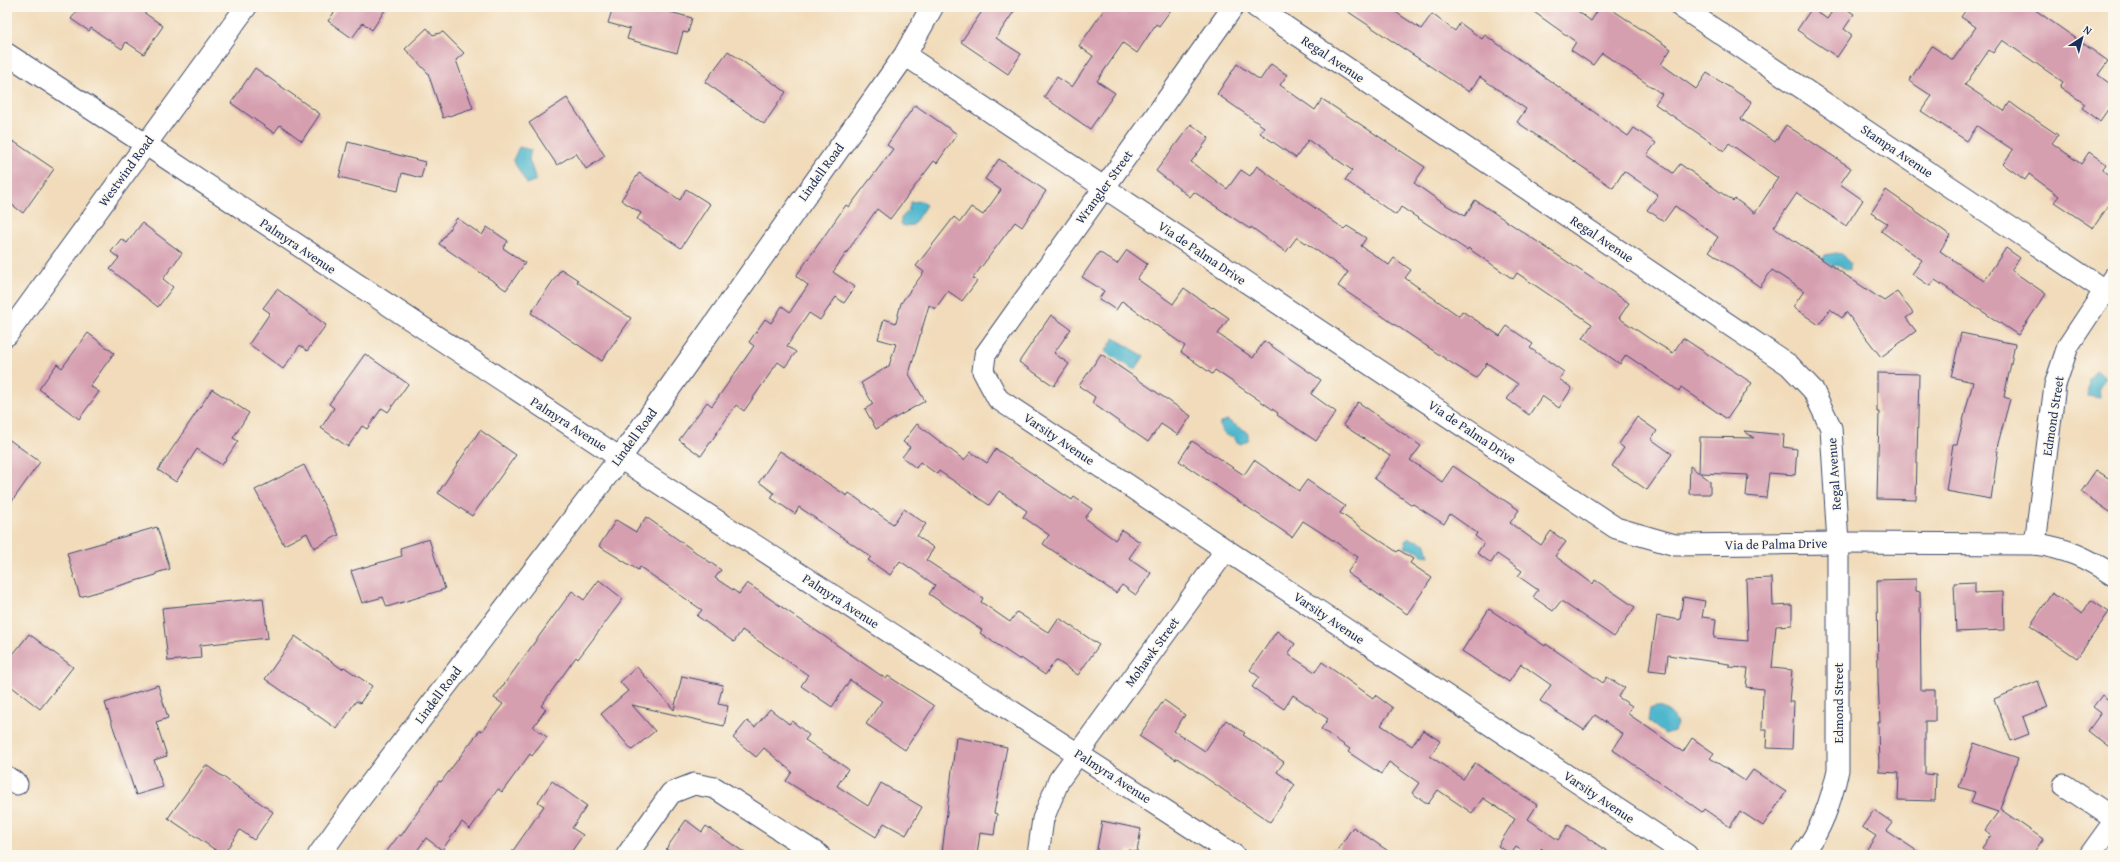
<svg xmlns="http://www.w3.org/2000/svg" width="2120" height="862" viewBox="0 0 2120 862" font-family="'Gentium Book Plus',serif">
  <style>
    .water { fill: #4fb7cd; stroke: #357396 }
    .building { fill: #d69fb0 }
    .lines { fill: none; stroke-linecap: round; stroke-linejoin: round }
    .minor-casing { stroke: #3b496c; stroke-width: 23 }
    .tertiary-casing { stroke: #3b496c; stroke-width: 24 }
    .minor { stroke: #fff; stroke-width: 21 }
    .tertiary { stroke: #fff; stroke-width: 22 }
    .labels { text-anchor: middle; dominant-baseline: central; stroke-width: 3; stroke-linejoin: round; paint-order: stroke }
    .street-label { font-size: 13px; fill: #1b2f5e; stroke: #fbf7ec }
  </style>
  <rect width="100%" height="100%" fill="#fbf7ec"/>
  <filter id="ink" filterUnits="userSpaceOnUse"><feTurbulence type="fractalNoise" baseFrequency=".025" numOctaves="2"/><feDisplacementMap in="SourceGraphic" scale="8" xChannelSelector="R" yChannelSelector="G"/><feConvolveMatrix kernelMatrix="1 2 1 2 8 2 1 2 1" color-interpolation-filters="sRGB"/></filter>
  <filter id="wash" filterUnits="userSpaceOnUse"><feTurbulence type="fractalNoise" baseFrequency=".012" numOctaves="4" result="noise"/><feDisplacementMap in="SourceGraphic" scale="16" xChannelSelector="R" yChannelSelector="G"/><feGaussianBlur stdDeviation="0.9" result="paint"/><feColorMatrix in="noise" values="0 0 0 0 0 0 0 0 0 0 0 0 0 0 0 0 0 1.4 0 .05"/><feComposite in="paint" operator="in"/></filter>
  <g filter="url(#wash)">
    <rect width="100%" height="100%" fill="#f1dbba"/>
    <g class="water">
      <path d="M519,147L531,150L529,159L536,180L527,184L513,160Z"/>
      <path d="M921,201L926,205L913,225L904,226L901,224V218L908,211L911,202Z"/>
      <path d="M1836,253L1841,254L1850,263V270L1836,265L1828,268L1822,262L1825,255Z"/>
      <path d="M1114,338L1144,356L1135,370L1105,352Z"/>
      <path d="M2096,370L2106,377L2099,388L2100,398L2087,396L2089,380Z"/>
      <path d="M1227,420L1248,433V440L1241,444L1237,442L1233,436C1226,437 1219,431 1220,423Z"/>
      <path d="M1409,538L1426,544L1429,556L1422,555L1417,550L1406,548L1405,541Z"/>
      <path d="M1655,707C1664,707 1675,714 1677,724L1674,731L1665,734L1648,721L1650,709Z"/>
    </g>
    <g id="blocks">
      <g class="building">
        <path d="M80,7H136L163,26L144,54L126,42L122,49L91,28L89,31L71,19Z"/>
        <path d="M338,7H387L372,30L363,23L352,38L328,21Z"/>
        <path d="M613,7H652L692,18L688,33L683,32L677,53L627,39L630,29L608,23Z"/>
        <path d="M985,7H1017L996,38L1021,54L1008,74L961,42Z"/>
        <path d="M1106,7H1173L1159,26L1156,24L1137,53L1123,43L1097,81L1115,93L1090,129L1044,97L1057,77L1072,87L1093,56L1079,46Z"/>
        <path d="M1341,7H1388L1421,29L1432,14L1455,31L1460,23L1482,39L1485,35L1628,136L1634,128L1656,143L1647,155L1673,173L1680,164L1733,201L1735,199L1755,213L1778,178L1729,143L1724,151L1655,104L1662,94L1602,53L1593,65L1571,50L1576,42L1527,7H1572L1591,21L1600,7H1608L1671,49L1661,64L1696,89L1707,73L1752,102L1741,119L1775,142L1786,125L1851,168L1840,184L1863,200L1846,226L1797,193L1774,227L1884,301L1897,292L1913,313L1906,318L1916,331L1881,357L1846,312L1842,318L1830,309L1819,325L1793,307L1804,291L1772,270L1760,287L1709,251L1718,237L1675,206L1664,221L1647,210L1658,195L1624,171L1613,188L1517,122L1526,109L1480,77L1469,92Z"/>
        <path d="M1835,7H1843L1854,14L1844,29L1852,35L1837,57L1797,30L1812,8L1827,19Z"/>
        <path d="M1968,7H2031L2108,61L2098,75L2113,86V102L2100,121L2082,108L2085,104L2060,87L2063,82L2002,40L1993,53L1989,50L1965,85L2004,111L2010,102L2018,108L2058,135L2052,143L2081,164L2089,152L2106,164L2102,170L2113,178V199L2093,228L2054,202L2059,196L2029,174L2025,180L2003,164L2013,150L1977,126L1967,141L1921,111L1932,96L1909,81L1932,46L1953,60L1976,27L1961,17Z"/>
        <path d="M427,28L433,35L443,32L464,53L456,60L473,108L443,118L428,73L405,49Z"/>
        <path d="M728,51L786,92L764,124L705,82Z"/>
        <path d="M1237,64L1260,80L1271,64L1287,75L1280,85L1315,110L1322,99L1425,167L1414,183L1441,202L1465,216L1475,200L1629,303L1619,318L1650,339L1673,353L1683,338L1752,383L1727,419L1681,387L1679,391L1626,355L1620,364L1583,338L1592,324L1517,273L1513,279L1468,248L1467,250L1401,207L1396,215L1345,180L1352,170L1308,140L1296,158L1260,133L1264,127L1217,94Z"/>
        <path d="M255,68L320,114L302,141L280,125L274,133L231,103Z"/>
        <path d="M567,98L605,156L586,169L576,153L557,165L529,123Z"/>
        <path d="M915,105L957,134L937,163L934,161L890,219L877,209L833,272L855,287L844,303L836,297L820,320L809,313L787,346L796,352L785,367L778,362L744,411L736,405L701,456L679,440L707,402L712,406L754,346L749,342L765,319L771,323L782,306L790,312L808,285L796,276L846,205L849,207L893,149L887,145Z"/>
        <path d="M1191,124L1209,138L1191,162L1227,189L1241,170L1250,176L1257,166L1344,229L1347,226L1366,238L1361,246L1389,265L1394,258L1411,270L1405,278L1459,316L1462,311L1500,336L1507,326L1533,344L1530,348L1564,372L1559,379L1572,388L1559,408L1542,396L1529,415L1507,399L1518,384L1487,363L1476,378L1450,362L1338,286L1348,272L1297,237L1286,252L1251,227L1250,229L1194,192L1190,197L1156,171Z"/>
        <path d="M13,141L54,169L23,213L7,201V149Z"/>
        <path d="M348,142L425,162L421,178L402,173L398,191L339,177Z"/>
        <path d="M999,159L1046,191L1022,227L1015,222L973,278L977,281L962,301L948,291L935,309L929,305L909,374L925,401L876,429L865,409L873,404L861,383L889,366L896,344L878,339L884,319L896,323L901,303L924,272L916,266L954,217L960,222L971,207L983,215L1001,190L985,179Z"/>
        <path d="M639,173L680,200L686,189L710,204L681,248L637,219L641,213L621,200Z"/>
        <path d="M1886,190L1950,235L1940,251L1984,281L2006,248L2020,258L2011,270L2046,294L2018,335L1935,280L1930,286L1912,274L1922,260L1881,231L1887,223L1871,213Z"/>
        <path d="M457,218L482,235L487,227L508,241L503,248L525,263L506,290L439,244Z"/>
        <path d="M142,223L182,253L163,279L173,287L158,307L110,269L119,258L111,252L121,239L127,243Z"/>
        <path d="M1127,250L1147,264L1137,279L1173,304L1184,288L1212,308L1213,307L1229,318L1218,334L1253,358L1264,341L1321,380L1311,394L1336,412L1316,441L1277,415L1278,413L1215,370L1212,374L1181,352L1185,346L1122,301L1116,310L1099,299L1104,291L1082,277L1099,252L1117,264Z"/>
        <path d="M561,269L578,280L577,282L631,318L602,361L531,313Z"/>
        <path d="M277,289L326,325L307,351L300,345L283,369L249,344L270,313L263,308Z"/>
        <path d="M1051,315L1071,329L1054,353L1069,364L1054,386L1019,362Z"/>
        <path d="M88,333L114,353L90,386L99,392L79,419L39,389L57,364L62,368Z"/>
        <path d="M1961,333L2015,344L2004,397L2010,399L1996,451H1998L1991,499L1946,491L1953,444H1957L1973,382L1951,377Z"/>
        <path d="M365,354L408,384L388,412L382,408L367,429L362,426L348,447L321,428L334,408L329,404Z"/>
        <path d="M1101,354L1191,416L1178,435L1161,424L1148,442L1092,403L1095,397L1079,386Z"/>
        <path d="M1877,373L1919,374L1916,500L1877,499L1879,412H1877Z"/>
        <path d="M212,389L249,413L233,438L238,441L222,465L197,449L176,482L158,470Z"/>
        <path d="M1358,402L1421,446L1410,460L1442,482L1453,466L1519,510L1510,523L1541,545L1551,531L1566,542L1555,556L1593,584L1595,580L1635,607L1614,637L1561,601L1553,611L1533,597L1538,590L1518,576L1522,571L1497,554L1491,563L1477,553L1484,543L1475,536L1477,533L1450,514L1444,524L1413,504L1412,505L1374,478L1390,456L1343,425Z"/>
        <path d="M1637,417L1657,431L1651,439L1672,454L1647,490L1612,466L1624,448L1619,444Z"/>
        <path d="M917,424L964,460L971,452L987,463L996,449L1072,500L1074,497L1092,509L1085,518L1115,540L1122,530L1140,542L1129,558L1151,573L1136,595L1122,585L1116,593L1043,544L1049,535L1023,517L1027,511L999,491L989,505L939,471L937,474L920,462L916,468L902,457L910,447L903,442Z"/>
        <path d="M480,430L516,455L472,516L438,493Z"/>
        <path d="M1744,431L1784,435L1783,447L1797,449L1795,475L1769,473L1766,498L1746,496L1748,475L1700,473L1710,481V494H1689L1690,466L1699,473L1700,437L1754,438Z"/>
        <path d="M7,438L40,462L7,508Z"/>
        <path d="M1192,441L1244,475L1254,460L1299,491L1307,480L1345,506L1340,513L1397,552L1399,550L1413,559L1410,563L1432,578L1407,614L1347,573L1358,557L1325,535L1303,521L1292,537L1179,461Z"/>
        <path d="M780,451L847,496L849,493L893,524L904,509L926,524L917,536L934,548L926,560L983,598L981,602L1010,622L1017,612L1049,633L1059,618L1099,645L1078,675L1056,660L1045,675L1021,658L1020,660L980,633L982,630L929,594L935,585L900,561L890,575L868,560L871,557L799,507L795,514L771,498L774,493L759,482Z"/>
        <path d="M304,465L339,535L314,548L307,533L284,545L255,490Z"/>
        <path d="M2096,470L2113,481V514L2081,492Z"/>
        <path d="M646,517L721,570L715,578L739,594L747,583L886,679L888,676L934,706L905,750L866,724L882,701L850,680L832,707L801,686L808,675L742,630L734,642L697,616L702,610L640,567L638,570L599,546L616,520L636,532Z"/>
        <path d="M157,527L170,569L156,573V575L80,597L67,553Z"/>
        <path d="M429,539L445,589L387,607L383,597L362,603L351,571L402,556L400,548Z"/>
        <path d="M1772,578L1773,606L1792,605V625L1776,626L1772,668L1792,670L1789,702H1794L1792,749L1766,748L1767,729H1762L1763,689L1746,687L1748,668L1729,667V664L1668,655L1666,672L1649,670L1657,616L1680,620L1683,597L1705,601L1702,617L1716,619L1714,638L1748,641L1746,579Z"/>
        <path d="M1916,579V591L1920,592L1921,690H1935V721H1925V774L1936,775L1935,801L1898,800L1899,773L1879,772L1878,722H1880L1878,682L1877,580Z"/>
        <path d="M599,580L623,599L578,659L576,657L541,706L546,709L533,727L547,737L532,756L530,754L502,792L498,789L470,829L462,822L442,850L426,838L414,855H384L399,835L401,836L439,781L441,782L480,730L482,731L503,704L494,698L572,591L584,600Z"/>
        <path d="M1975,582V593L2003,592L2004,630L1956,632L1954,583Z"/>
        <path d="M2052,593L2082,614L2091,600L2109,612L2077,658L2030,626Z"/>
        <path d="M263,598L268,638L200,645L201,658L168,661L162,608Z"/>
        <path d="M1489,609L1545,646L1546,644L1603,683L1607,677L1625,688L1618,697L1632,706L1627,713L1683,752L1692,738L1714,753L1710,758L1745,781L1753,770L1786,792L1763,826L1740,811L1730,827L1704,809L1702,812L1613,750L1623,734L1595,715L1584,730L1540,701L1551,685L1521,664L1509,682L1462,651Z"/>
        <path d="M1277,631L1295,644L1288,654L1315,672L1322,662L1373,698L1375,695L1393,708L1381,725L1412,746L1423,730L1440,741L1430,756L1463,779L1475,763L1537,805L1528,819L1558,840L1568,825L1613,855H1548L1549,853L1541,848L1537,855H1529L1516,847L1511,854L1498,846L1515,819L1483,798L1472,813L1438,790L1428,804L1412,793L1419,783L1389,762L1381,774L1348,752L1350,749L1321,729L1328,719L1293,695L1284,709L1252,687L1259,677L1250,670Z"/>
        <path d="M29,634L73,667L40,709L7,683V662Z"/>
        <path d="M295,636L342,669L344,667L372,686L360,703L356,701L337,729L265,679Z"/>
        <path d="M637,667L674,710L682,676L723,685L718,704L728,706L724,726L632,705L655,731L632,750L601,714L628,691L620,682Z"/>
        <path d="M2038,681L2048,707L2023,717L2029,734L2011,741L1994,699Z"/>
        <path d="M158,685L168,718L156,722L167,756L154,760L163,787L136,795L105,703Z"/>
        <path d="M2102,695L2110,701L2113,697V750L2088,731L2101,713L2093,707Z"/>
        <path d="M1164,700L1185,715L1174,731L1205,751L1226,720L1245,733L1243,735L1284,762L1277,772L1295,785L1270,822L1177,758L1176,760L1139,736Z"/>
        <path d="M770,709L789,724L792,721L809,735L805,740L848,769L837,786L868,806L881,783L922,807L906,835L884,823L876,837L786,781L792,772L764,748L756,757L733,738L747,721L755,727Z"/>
        <path d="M956,737L1007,747L994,813L997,814L994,835L980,833L977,855L942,853Z"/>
        <path d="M1974,743L2018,758L2000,809L2043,839L2032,855H1992L1982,848L1991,835L1985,830L1998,812L1971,803L1975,792L1959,787Z"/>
        <path d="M206,765L273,812L254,840L240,830L223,855L168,818Z"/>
        <path d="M552,781L587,806L572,828L583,835L569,855H510L544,806L538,802Z"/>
        <path d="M1874,810L1893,823L1887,831L1923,855H1863L1876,836L1862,827Z"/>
        <path d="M686,820L702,832L706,826L748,855H675L666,849Z"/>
        <path d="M1102,821L1141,829L1137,852L1128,850L1127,855H1096Z"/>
        <path d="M1353,827L1394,855H1334Z"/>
      </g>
    </g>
  </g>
  <g filter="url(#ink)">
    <use href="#blocks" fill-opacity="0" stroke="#3b496c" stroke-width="1"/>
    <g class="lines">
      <g class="minor-casing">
        <g id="minor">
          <path d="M1233,7L985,355L983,371L998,399L1687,855"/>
          <path d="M1256,7L1789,365L1813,390L1831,428L1838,543V770C1831,801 1822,829 1802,855"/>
          <path d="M1681,7L2113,296"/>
          <path d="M7,54L145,144L620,458L1234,855"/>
          <path d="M905,55L1616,528L1675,545L1838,543L2035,544C2066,548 2087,558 2113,575"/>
          <path d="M7,335L246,7"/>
          <path d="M2035,544L2055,385L2068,346L2113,278"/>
          <path d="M7,777L17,784"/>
          <path d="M2064,785L2113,818"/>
          <path d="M627,855L671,793L694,784L715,788L819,855"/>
          <path d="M1038,855L1043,819L1059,780L1226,550"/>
          <path d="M2090,855L2113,823"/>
        </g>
      </g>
      <g class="tertiary-casing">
        <path id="tertiary" d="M319,855L357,802L620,458L905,55L932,7"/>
      </g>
      <use href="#minor" class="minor"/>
      <use href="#tertiary" class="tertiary"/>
    </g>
  </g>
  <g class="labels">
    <g class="street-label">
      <text transform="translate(1333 59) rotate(34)">Regal Avenue</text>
      <text transform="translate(1897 151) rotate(34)">Stampa Avenue</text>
      <text transform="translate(126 171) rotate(-54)">Westwind Road</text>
      <text transform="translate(821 172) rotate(-54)">Lindell Road</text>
      <text transform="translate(1104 187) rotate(-54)">Wrangler Street</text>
      <text transform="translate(1602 239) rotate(34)">Regal Avenue</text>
      <text transform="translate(298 246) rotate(34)">Palmyra Avenue</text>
      <text transform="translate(1202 253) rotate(34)">Via de Palma Drive</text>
      <text transform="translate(2053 416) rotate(-81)">Edmond Street</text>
      <text transform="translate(569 424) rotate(33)">Palmyra Avenue</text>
      <text transform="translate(1472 432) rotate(34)">Via de Palma Drive</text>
      <text transform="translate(634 437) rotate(-54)">Lindell Road</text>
      <text transform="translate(1059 439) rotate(34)">Varsity Avenue</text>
      <text transform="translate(1834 474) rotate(-94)">Regal Avenue</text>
      <text transform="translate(1776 544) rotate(-1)">Via de Palma Drive</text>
      <text transform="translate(841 601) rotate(33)">Palmyra Avenue</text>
      <text transform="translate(1329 618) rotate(34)">Varsity Avenue</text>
      <text transform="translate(1152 652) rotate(-54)">Mohawk Street</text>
      <text transform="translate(438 695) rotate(-53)">Lindell Road</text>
      <text transform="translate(1838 703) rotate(-90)">Edmond Street</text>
      <text transform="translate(1113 776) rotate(33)">Palmyra Avenue</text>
      <text transform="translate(1599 797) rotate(34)">Varsity Avenue</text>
    </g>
  </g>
  <rect width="2120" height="862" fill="none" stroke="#fbf7ec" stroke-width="24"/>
  <g transform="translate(2082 38) rotate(36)" stroke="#fbf7ec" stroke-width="3" paint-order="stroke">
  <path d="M0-3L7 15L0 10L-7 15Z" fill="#1b2f5e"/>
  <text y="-6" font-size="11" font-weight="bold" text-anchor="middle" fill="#1b2f5e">N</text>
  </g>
</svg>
